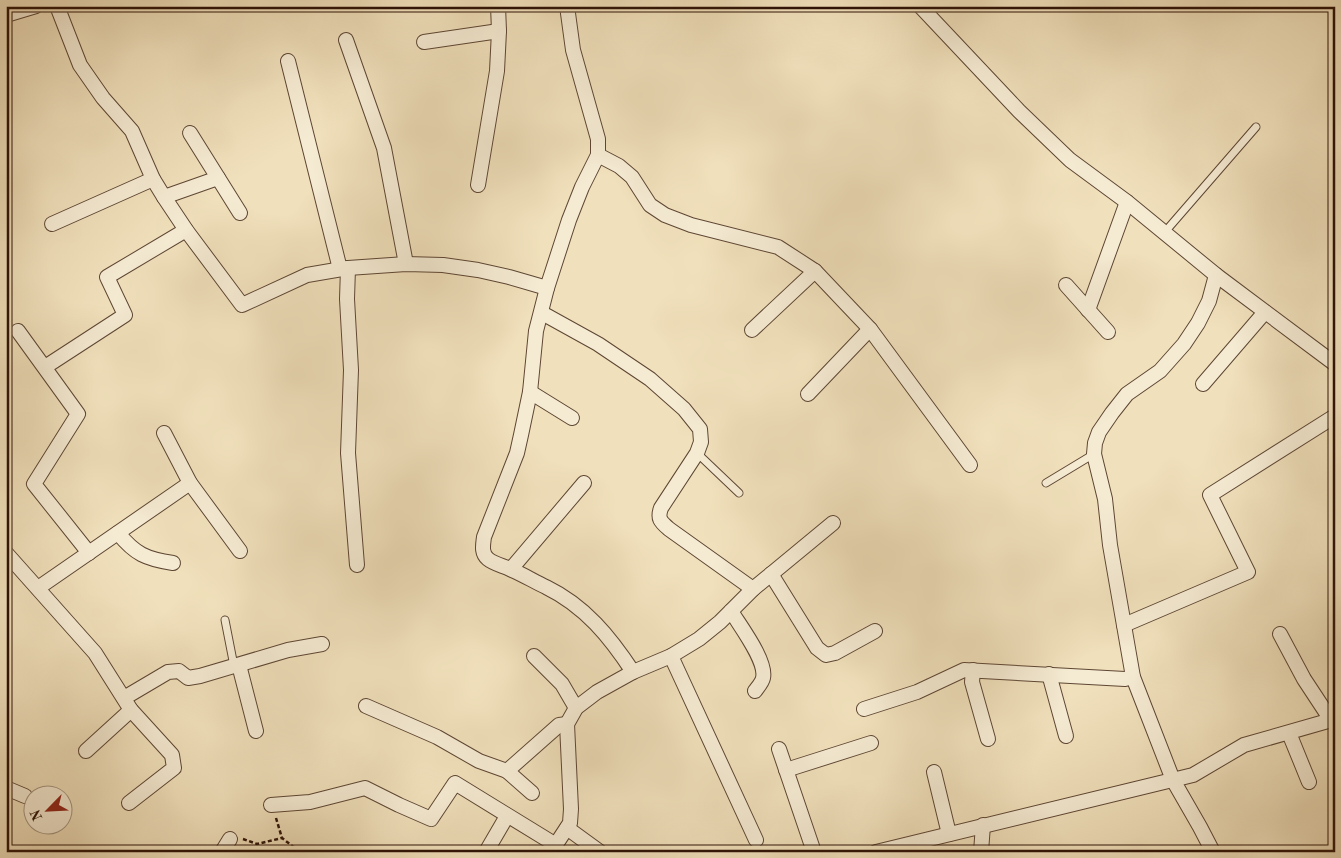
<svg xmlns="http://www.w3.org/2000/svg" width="1341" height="858" viewBox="0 0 1341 858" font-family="'Old Standard TT',serif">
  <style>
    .building { fill: #db8c82; stroke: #2e1207 }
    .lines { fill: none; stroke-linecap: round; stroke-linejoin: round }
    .lane-casing { stroke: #5e4634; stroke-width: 9 }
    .street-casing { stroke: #5e4634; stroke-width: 16 }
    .path { stroke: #2e1207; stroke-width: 2.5; stroke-dasharray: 4 2.5; stroke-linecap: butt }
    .lane { stroke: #f5ebd3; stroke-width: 7 }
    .street { stroke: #f5ebd3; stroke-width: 14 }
  </style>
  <rect width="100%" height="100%" fill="#f0e0bb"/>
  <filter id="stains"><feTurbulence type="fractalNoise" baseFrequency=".004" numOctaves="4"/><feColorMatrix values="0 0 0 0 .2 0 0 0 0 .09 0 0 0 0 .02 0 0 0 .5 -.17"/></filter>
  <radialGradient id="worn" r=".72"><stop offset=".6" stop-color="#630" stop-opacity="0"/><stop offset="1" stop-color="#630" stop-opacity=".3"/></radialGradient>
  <path class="building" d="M145,847L146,852H115V851Z"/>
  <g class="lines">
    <g class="lane-casing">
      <g id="lane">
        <path d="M1164,233L1256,127"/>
        <path d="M697,453L739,493"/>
        <path d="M1046,483L1094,454"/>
        <path d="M225,620L234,666"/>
      </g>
    </g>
    <g class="street-casing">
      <g id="street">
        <path d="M57,6L80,65L103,98L132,131L153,179L164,197L186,230L242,305L307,275L348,268L406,264L443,265L478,270L509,277L547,288"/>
        <path d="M567,6L573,50L598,139V155L582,187L569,220L547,288L536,331L530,392L521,435L517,453L484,537C483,545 481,553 488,559C494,564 504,566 512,570C524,575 535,582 546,587C585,606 610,637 633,672"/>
        <path d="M920,6L1019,111L1070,160L1127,202L1216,275L1335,364"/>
        <path d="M6,15L36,6"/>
        <path d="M346,40L384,148L406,264"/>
        <path d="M424,42L499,31"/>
        <path d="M288,61L340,269"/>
        <path d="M190,133L240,213"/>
        <path d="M598,155L619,166L632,177L650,205L665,215L691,225L778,247L815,271L870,329L970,465"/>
        <path d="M478,185L497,71L499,31L498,6"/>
        <path d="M164,197L218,178"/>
        <path d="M52,224L153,179"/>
        <path d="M348,268L347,299L351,370L348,453L357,565"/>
        <path d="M1066,285L1108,332"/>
        <path d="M1088,310L1127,202"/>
        <path d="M542,313L598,344L650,379L684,409L700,429L701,442L697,453L661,508C657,519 661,522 669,529L753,589"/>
        <path d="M752,330L815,271"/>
        <path d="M18,331L78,414L34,484L89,553"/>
        <path d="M45,367L125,315L107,277L186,230"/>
        <path d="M1203,384L1265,312"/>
        <path d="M530,392L572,418"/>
        <path d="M808,394L870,329"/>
        <path d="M164,433L190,483L240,551"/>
        <path d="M118,533C135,554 146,559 173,563"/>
        <path d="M6,553L95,653L131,710L172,755L174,768L129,803"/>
        <path d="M511,569L584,483"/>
        <path d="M771,574L817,648L826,655L835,653L875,631"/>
        <path d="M38,588L190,483"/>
        <path d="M731,611C740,626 767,661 763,678C762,683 757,688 755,691"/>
        <path d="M1124,625L1248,572L1210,495L1335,416"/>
        <path d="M1280,634L1304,679L1331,720"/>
        <path d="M534,656L562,684L576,708"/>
        <path d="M671,656L756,840"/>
        <path d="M239,665L256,731"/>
        <path d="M973,670L972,682L988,739"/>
        <path d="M1049,674L1066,736"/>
        <path d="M124,698L168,672L179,671L188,678L200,676L288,650L322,644"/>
        <path d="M366,706L437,737L479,761L507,771L532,793"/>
        <path d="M864,709L917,692L964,670L1125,679L1133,677"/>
        <path d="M1289,733L1309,782"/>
        <path d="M779,749L814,852"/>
        <path d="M86,751L131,710"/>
        <path d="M786,770L871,743"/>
        <path d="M507,771L559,725L567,724"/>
        <path d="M934,772L949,834"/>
        <path d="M6,788L25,796"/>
        <path d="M271,805L310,802L365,788L399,805L431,819L455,783L556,845"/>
        <path d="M567,828L600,852"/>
        <path d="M222,852L230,839"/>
        <path d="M486,852L507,816"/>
        <path d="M551,852L570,823L571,809L567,724L576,708L597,692L633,672L671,656L699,639L720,622L753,589L833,523"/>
        <path d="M876,852L1193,775L1244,745L1335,719"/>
        <path d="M981,852L983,825"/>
        <path d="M1213,852L1200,827L1173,780L1133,677L1110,545L1105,499L1094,454L1095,443L1099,432L1112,413L1127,394L1160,371L1184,344L1198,323L1209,301L1216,275"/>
      </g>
    </g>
    <g class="path">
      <path d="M276,818L282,838L300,852"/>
      <path d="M243,839L257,844L282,838"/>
    </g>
    <use href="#lane" class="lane"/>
    <use href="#street" class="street"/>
  </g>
  <rect width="1341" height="858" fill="none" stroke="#f0e0bb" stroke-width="25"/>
  <rect x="8" y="8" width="1326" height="843" fill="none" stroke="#2e1207" stroke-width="2.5"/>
  <rect x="12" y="12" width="1316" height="833" fill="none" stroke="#2e1207"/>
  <g transform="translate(48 810) rotate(246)"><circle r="24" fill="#f5ebd3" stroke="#a59481"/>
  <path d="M0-4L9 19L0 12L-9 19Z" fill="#8f2418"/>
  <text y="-8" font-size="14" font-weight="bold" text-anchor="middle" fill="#2e1207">N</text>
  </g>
  <rect width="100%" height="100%" filter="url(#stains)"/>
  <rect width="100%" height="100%" fill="url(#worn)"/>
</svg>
